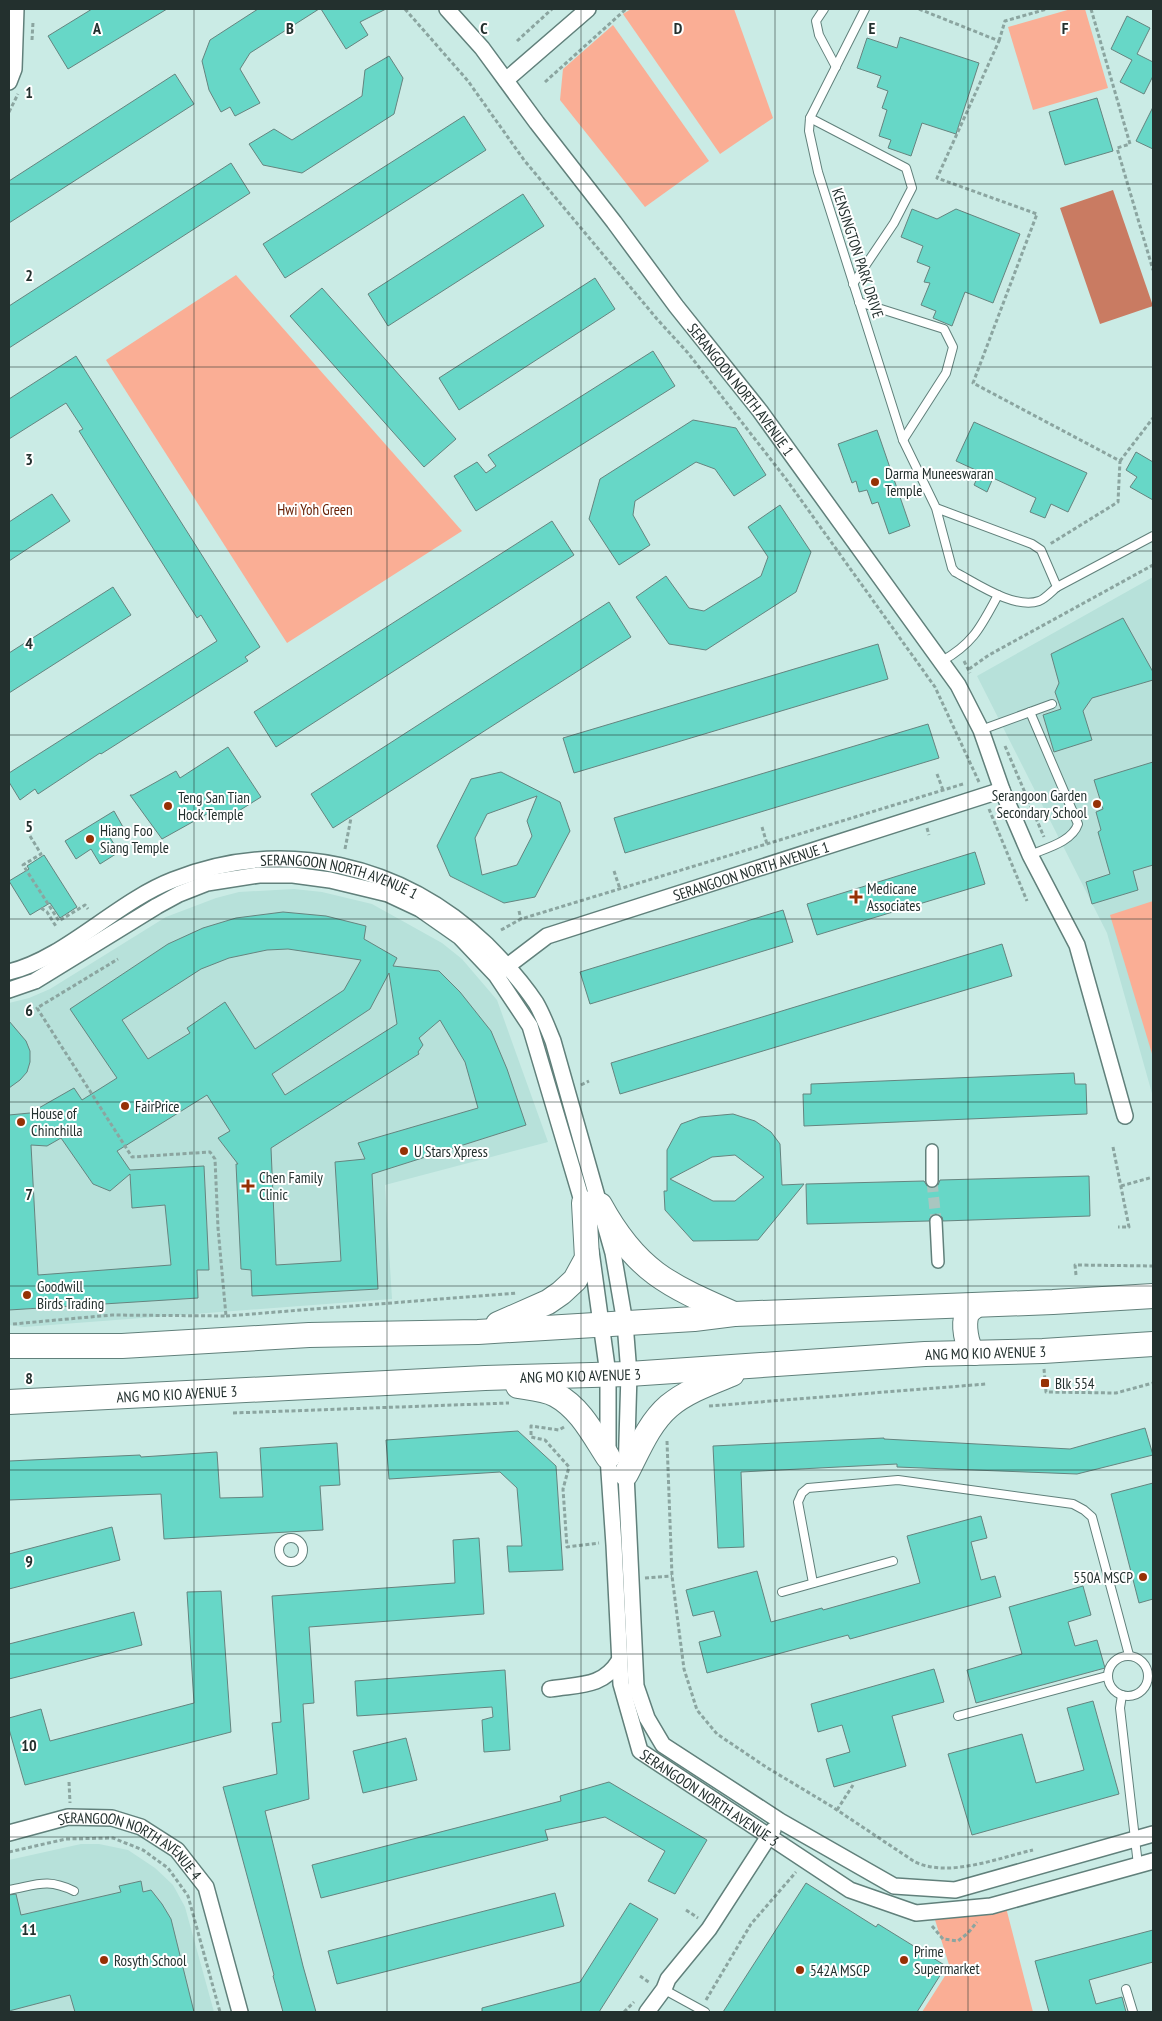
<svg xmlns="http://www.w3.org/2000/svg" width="1162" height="2021" viewBox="0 0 1162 2021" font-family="'PT Sans Narrow',sans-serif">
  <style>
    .built { fill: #b7e1da }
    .green { fill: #faae95 }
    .water { fill: #c97b62 }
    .building { fill: #67d7c7; stroke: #65847f; fill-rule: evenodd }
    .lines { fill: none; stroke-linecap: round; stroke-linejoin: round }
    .pedestrian-tunnel { stroke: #a9c6c0; stroke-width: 11; stroke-dasharray: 11 5.5; stroke-linecap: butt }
    .service-casing { stroke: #61807b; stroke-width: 10 }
    .pedestrian-casing { stroke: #61807b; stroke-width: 14 }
    .minor-casing { stroke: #61807b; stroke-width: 18 }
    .trunk-casing { stroke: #61807b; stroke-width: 26 }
    .path { stroke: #8ba5a0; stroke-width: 3; stroke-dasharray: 4 2.5; stroke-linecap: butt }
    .service { stroke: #fff; stroke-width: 8 }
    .pedestrian { stroke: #fff; stroke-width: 11 }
    .minor { stroke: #fff; stroke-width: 15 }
    .trunk { stroke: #fff; stroke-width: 24 }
    .grid { fill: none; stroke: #23302e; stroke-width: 1; stroke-opacity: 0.55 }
    .poi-dot { fill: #963105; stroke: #fff; stroke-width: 2 }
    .labels { text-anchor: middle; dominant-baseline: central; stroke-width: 4; stroke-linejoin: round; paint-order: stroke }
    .street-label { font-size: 15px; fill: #23302e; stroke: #fff }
    .poi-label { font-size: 15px; fill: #23302e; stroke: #fff; text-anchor: start }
    .park-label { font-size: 15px; fill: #692207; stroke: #fff }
    .grid-label { font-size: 16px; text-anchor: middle; font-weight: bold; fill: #23302e; stroke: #fff; stroke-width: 4; stroke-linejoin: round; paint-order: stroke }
  </style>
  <rect width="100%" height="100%" fill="#caebe5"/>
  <g class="built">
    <path d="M1153,577V1097L1107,933L977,676Z"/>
    <path d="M294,889L322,892L372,904L442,943L462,959L497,1000L548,1142L385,1185L392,1299L24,1327L9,1325V1003L29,998L50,989L166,917L216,898L239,892Z"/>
    <path d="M81,1844H99L128,1850L155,1868L173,1885L185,1907L214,2012H9V1860Z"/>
  </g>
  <g class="green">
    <path d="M631,9H734L773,118L720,154L623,14Z"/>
    <path d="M1071,9H1085L1108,88L1033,110L1008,27Z"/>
    <path d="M613,25L709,161L645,207L560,100L563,69Z"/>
    <path d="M236,275L462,531L287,643L106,360Z"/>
    <path d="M1153,901V1057L1110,915Z"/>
    <path d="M1003,1896L1033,2012H922L950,1968L931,1907H968Z"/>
  </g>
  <path class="water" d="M1113,190L1153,306L1100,324L1060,208Z"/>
  <g class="building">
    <path d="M92,9H167L68,69L48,36Z"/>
    <path d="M258,9H319L250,53L240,69L260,103L235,116L230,107L221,112L209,90L202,61L210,40Z"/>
    <path d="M321,9H386L360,22L368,35L346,49Z"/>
    <path d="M1127,16L1150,28L1137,54L1153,62V76L1144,94L1120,82L1132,60L1111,49Z"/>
    <path d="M900,37L979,63L956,134L922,123L911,156L888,148L891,140L879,136L887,110L882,108L888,91L877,87L881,76L857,68L867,38L897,48Z"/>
    <path d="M389,56L403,78L394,114L302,173L263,165L249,144L274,129L292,140L362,96L365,70Z"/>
    <path d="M175,74L194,104L9,223V181Z"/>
    <path d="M1097,98L1113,151L1065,165L1049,112Z"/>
    <path d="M1153,107V149L1136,141Z"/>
    <path d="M464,116L486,150L285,278L263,244Z"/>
    <path d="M231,163L250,193L9,348V306Z"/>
    <path d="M523,194L544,226L388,326L368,294Z"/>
    <path d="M912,209L937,219L956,209L1020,234L993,303L965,292L952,326L933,318L936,311L921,305L930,283L924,282L930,267L917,262L923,246L901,237Z"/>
    <path d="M595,278L615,309L459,410L439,378Z"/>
    <path d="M322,288L456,439L424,467L290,316Z"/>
    <path d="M653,351L675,386L476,511L454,476L477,462L486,473L496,466L488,455Z"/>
    <path d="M76,356L260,647L245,657L248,661L101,754L100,753L38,794L35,789L20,800L9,782V773L217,641L201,615L197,618L79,431L83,429L66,403L9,439V399Z"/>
    <path d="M693,420L736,428L766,475L734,496L715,469L696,462L635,501L633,515L650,545L619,565L589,519L600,479Z"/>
    <path d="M974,422L1087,473L1068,512L1051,504L1045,518L1030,512L1036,498L993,478L987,492L974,485L980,472L956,461Z"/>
    <path d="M877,430L910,526L889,534L878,502L872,504L867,490L859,492L856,481L852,483L838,444Z"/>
    <path d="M1136,452L1153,462V500L1130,487L1137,477L1126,470Z"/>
    <path d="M52,494L70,521L9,561V522Z"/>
    <path d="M780,505L811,552L796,592L706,650L669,644L636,597L666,576L689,608L704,611L761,576L768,557L748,527Z"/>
    <path d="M552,521L574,555L276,747L254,712Z"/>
    <path d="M113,587L131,615L9,693V653Z"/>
    <path d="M609,602L631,637L333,828L311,794Z"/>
    <path d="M1123,618L1153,672V680L1092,698L1083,711L1092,740L1054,752L1043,715L1061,709L1055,692L1059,683L1051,654Z"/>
    <path d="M878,644L888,679L574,773L563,738Z"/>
    <path d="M928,724L939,758L625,853L614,818Z"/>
    <path d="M228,747L261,797L221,822L214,810L162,839L130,795H133L176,771L180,778Z"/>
    <path d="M1153,762V865L1133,871L1138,890L1092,904L1086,882L1110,874L1098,832L1101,830L1096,812L1103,809L1094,780Z"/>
    <path d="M501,772L560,802L570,831L535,897L504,903L450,876L437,846L471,779ZM537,796L527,821L532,836L517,865L482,875L475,838L487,814Z"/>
    <path d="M114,811L123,827L109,836L119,852L100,864L91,849L76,859L65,841Z"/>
    <path d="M975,852L985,884L817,935L807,904Z"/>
    <path d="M44,855L77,907L60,918L50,903L30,915L9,881L29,869L27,866Z"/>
    <path d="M783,910L793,942L590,1004L580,972Z"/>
    <path d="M283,912L326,916L366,926L364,939L397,958L393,966L439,971L460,992L491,1031L507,1069L526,1125L372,1174L378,1289L252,1296L251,1270L241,1269L236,1164H238L218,1138L230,1131L207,1095L117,1151L130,1170L204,1166L209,1270H197L198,1298L9,1310V1115L30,1113L74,1088L82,1100L117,1078L70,1009L168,944L203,928L236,918ZM288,949L361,960L344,990L255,1049L225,1002L187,1028L190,1033L148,1059L122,1020L201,969L229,958L267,950ZM389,973L397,1024L285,1095L272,1074L370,1009ZM440,1020L465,1062L478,1108L358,1143L365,1159L335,1162L341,1261L276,1265L271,1148L419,1054L418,1052L423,1045L419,1038ZM61,1138L93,1184L110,1191L130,1174L132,1208L165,1205L171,1265L38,1275L31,1145L47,1146Z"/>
    <path d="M1002,944L1012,976L620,1094L611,1063Z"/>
    <path d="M9,1021L26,1041L30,1051V1062L27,1072L20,1080L9,1088Z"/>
    <path d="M1074,1073L1075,1084H1086L1087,1114L804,1126L803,1094H811V1084Z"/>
    <path d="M733,1114L755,1121L771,1132L780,1144L782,1185L804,1184L758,1240L693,1241L665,1210L664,1191H667V1150L681,1124L700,1117ZM735,1155L764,1177L735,1201H713L670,1179L712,1157Z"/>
    <path d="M1089,1176L1090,1216L943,1221L942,1217L936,1214L932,1215L929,1221L807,1224L806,1184L924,1181L928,1187L932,1188L938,1185L940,1180Z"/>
    <path d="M1145,1428L1153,1455L1077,1474L897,1467V1464L741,1472L744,1547L718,1548L713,1446L884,1438V1439L1070,1449Z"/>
    <path d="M518,1431L556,1466L563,1570L509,1572L507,1546H522L517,1488L500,1472L389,1479L386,1440Z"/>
    <path d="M337,1443L340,1485L320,1486L323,1530L164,1539L161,1494L9,1500V1461L140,1455L141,1457L217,1452L220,1498L263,1497L260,1448Z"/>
    <path d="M1153,1483V1599L1139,1603L1111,1494Z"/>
    <path d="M981,1516L987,1538L971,1542L981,1580L995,1576L1001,1597L850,1639L848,1635L707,1673L699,1642L721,1636L714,1611L693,1616L686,1590L757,1571L771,1622L822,1608L823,1610L920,1583L907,1536Z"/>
    <path d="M112,1527L120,1560L9,1589V1554Z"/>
    <path d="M479,1538L484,1614L309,1627L314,1703L303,1704L309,1799L265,1811L303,1966L316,2012H283L273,1976L274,1975L223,1787L277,1774L272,1723L281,1722L272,1596L455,1583L453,1540Z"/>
    <path d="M1083,1586L1091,1615L1068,1622L1075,1646L1097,1640L1105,1668L976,1703L967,1670L1022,1654L1009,1607Z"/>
    <path d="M221,1591L231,1732L25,1785L9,1729V1718L41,1709L50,1741L194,1703L187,1592Z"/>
    <path d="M134,1612L142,1645L9,1679V1644Z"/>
    <path d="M934,1669L944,1702L892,1716L906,1766L834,1787L826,1759L850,1752L842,1725L818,1732L811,1704Z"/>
    <path d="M505,1670L510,1750L484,1752L482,1720L493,1717L492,1707L357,1716L355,1681Z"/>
    <path d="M1093,1701L1119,1794L972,1835L948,1754L1022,1734L1036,1783L1084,1770L1067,1708Z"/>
    <path d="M406,1738L417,1780L363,1793L353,1751Z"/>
    <path d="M609,1782L707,1840L675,1894L648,1881L665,1851L605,1817L545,1830L548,1840L321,1898L312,1865L561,1801L560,1796Z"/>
    <path d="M141,1881L143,1892L151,1890L162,1904L171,1919L194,2012H75L70,1995L9,2011V1895L16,1894L21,1915L121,1892L119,1886Z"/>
    <path d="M806,1883L876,1927L878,1924L946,1966L917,2012H723Z"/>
    <path d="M555,1893L564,1926L337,1984L328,1951Z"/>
    <path d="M630,1903L658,1919L599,2012H482V2008L580,1982Z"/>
    <path d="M1153,1930V1962L1089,1980L1096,2004L1122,1997L1126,2012H1049L1035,1961Z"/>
  </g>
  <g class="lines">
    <path class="pedestrian-tunnel" d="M932,1181L936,1221"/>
    <g class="service-casing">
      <g id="service">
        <path d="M824,9L816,21L819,35L836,67"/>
        <path d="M865,9L810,118L809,131L818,172L903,440L936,508L952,568L955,572C976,583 1015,610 1039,601C1045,599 1052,591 1057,587L1041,550L1032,544L936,508"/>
        <path d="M810,118L906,168L912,188L894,223L853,284"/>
        <path d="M859,302L944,329L953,347L946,373L903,440"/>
        <path d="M1057,587L1153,536"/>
        <path d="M942,661C974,643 981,626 998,595"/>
        <path d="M981,730L1052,704"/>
        <path d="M1030,855C1046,848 1072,842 1078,824L1030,712"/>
        <circle cx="291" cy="1550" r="12"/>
        <path d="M813,1583L798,1502L802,1493L808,1488L898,1480L1073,1504L1084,1510L1092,1517L1129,1655"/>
        <path d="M782,1592L893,1561"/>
        <circle cx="1128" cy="1676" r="20"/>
        <path d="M1122,1695L1120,1708L1138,1865"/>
        <path d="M958,1716L1107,1676"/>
        <path d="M9,1890C37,1885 47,1878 74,1891"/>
        <path d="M663,1989L705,2012"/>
        <path d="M1126,1989L1133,2012"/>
      </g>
    </g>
    <g class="pedestrian-casing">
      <g id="pedestrian">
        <path d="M932,1181V1150"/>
        <path d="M936,1221L938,1262"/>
      </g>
    </g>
    <g class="minor-casing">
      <g id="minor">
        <path id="s1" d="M447,9L482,48L537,123L614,222L676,306L760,411L958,685L981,730L1002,790L1030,855L1077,945L1125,1116"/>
        <path d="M506,80L588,9"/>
        <path d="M9,82L14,69L16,9"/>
        <path id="s2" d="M501,971L547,936L1002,790"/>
        <path id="s3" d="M9,972C66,958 116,902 173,880C284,836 402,864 487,945C505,963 522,982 536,1003C543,1015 548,1029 553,1041L613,1253L625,1323L629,1374L626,1474L636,1686L647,1718L663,1745L780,1821L894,1886L955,1890L1153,1834"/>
        <path d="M9,990L35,981L157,906L179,894L207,883L259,875H293L330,880L388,894L420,909L460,937L496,975L530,1026L585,1211"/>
        <path id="s4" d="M591,1251L608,1374V1457L614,1545L621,1684L640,1751L850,1890L916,1913L991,1906L1153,1861"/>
        <path d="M550,1689C579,1684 602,1688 619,1661"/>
        <path id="s5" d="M9,1833L68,1817L112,1818L141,1827L177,1850L206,1887L240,2012"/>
        <path d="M647,2012L664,1989L668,1979L709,1929L773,1830"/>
      </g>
    </g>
    <g class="trunk-casing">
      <g id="trunk">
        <path d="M600,1205C636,1271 668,1285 734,1314"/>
        <path d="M498,1324L548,1302L561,1293L575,1280L587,1258L584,1203"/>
        <path d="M9,1346H122L309,1335L478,1332L694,1319L734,1314L1053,1302L1153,1296"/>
        <path d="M974,1353C966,1346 963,1324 967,1314C969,1310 973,1308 976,1305"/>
        <path d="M518,1386C530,1388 545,1389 556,1395C580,1408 593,1434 608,1457"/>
        <path id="s6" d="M9,1402L485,1378L629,1374L925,1354L1043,1351L1153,1344"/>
        <path d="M626,1474C638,1451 649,1423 669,1406C687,1391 710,1383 732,1374"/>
      </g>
    </g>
    <g class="path">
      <path d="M405,9L468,81L524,160L657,319L688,353L786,479L935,687L979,782"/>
      <path d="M919,9L999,41L937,178L1037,214L973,383L1120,461L1118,502L1050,544"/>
      <path d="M1091,9L1130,144L1117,148L1153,270"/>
      <path d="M32,40L33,22"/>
      <path d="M517,41L552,9"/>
      <path d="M999,41L1005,21L1047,9"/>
      <path d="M545,82L626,9"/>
      <path d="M9,112L18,94"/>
      <path d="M1120,461L1153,418"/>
      <path d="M964,661L970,673"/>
      <path d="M969,669L989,655L1153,565"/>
      <path d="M1005,746L1044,837"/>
      <path d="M937,774L943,790"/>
      <path d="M989,809L1027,901"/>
      <path d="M762,827L767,844"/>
      <path d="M927,828L929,835"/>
      <path d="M30,836L41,854L23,865L59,921L85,905L88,909"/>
      <path d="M345,849L351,818"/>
      <path d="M614,871L620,889"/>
      <path d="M41,908L47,912L57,928"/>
      <path d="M519,911L521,919"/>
      <path d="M501,930L521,919L963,784"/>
      <path d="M581,1085L589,1081"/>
      <path d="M1113,1147L1129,1227H1118"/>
      <path d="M1121,1186L1153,1177"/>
      <path d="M1076,1275L1075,1265L1153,1266"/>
      <path d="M226,1316L517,1293"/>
      <path d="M13,1324L112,1315L226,1316L218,1228L215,1159L210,1152L132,1157L37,1008L118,959"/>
      <path d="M1044,1369L1046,1392L1116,1393L1153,1383"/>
      <path d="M709,1406L986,1384"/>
      <path d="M233,1413L509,1403"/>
      <path d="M564,1427L559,1430L531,1426V1437L545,1440L569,1467L563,1489L567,1547L599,1543"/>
      <path d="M667,1441L672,1576L684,1669L697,1710L717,1734L766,1767L831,1806L915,1862C949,1878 998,1858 1033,1850"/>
      <path d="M645,1578L672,1576"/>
      <path d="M69,1782L70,1803"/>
      <path d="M837,1810L853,1785"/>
      <path d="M9,1852L66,1839L113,1838L143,1850L168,1868L188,1896L220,2012"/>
      <path d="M686,1910L698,1918"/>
      <path d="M932,1926L943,1939L958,1941L968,1933L977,1922"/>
      <path d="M640,1976L650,1983"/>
      <path d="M706,2000L751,1924L796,1872"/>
      <path d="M624,2012L634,2002"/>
    </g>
    <use href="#service" class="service"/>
    <use href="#pedestrian" class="pedestrian"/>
    <use href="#minor" class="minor"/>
    <use href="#trunk" class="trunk"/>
  </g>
  <path class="grid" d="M194,9V2012M387,9V2012M581,9V2012M775,9V2012M968,9V2012M9,184H1153M9,367H1153M9,551H1153M9,735H1153M9,919H1153M9,1102H1153M9,1286H1153M9,1470H1153M9,1654H1153M9,1837H1153"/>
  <g class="poi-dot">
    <circle cx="875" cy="482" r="5"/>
    <circle cx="1097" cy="804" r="5"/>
    <circle cx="168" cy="806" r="5"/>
    <circle cx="90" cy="839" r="5"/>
    <path d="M853.5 889.5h5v5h5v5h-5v5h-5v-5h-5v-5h5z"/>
    <circle cx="125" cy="1106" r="5"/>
    <circle cx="21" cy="1122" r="5"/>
    <circle cx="404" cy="1151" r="5"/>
    <path d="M245.5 1178.5h5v5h5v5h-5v5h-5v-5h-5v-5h5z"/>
    <circle cx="27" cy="1295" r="5"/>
    <rect x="1040" y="1378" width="10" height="10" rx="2.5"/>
    <circle cx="1143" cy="1577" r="5"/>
    <circle cx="104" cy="1960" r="5"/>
    <circle cx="904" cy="1960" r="5"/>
    <circle cx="800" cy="1970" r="5"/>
  </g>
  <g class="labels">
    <g class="street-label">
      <text transform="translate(858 253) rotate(72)">KENSINGTON PARK DRIVE</text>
      <text stroke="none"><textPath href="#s1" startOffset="481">SERANGOON NORTH AVENUE 1</textPath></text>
      <text stroke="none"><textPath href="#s2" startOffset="272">SERANGOON NORTH AVENUE 1</textPath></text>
      <text stroke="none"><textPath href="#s3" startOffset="360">SERANGOON NORTH AVENUE 1</textPath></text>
      <text stroke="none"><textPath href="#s6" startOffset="978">ANG MO KIO AVENUE 3</textPath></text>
      <text stroke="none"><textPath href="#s6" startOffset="572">ANG MO KIO AVENUE 3</textPath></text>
      <text stroke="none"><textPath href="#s6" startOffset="168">ANG MO KIO AVENUE 3</textPath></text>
      <text stroke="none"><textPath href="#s4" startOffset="588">SERANGOON NORTH AVENUE 3</textPath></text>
      <text stroke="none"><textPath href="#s5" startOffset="132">SERANGOON NORTH AVENUE 4</textPath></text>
    </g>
    <g class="poi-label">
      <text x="885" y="473">Darma Muneeswaran<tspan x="885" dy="17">Temple</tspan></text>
      <text x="1087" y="795" text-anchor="end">Serangoon Garden<tspan x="1087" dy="17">Secondary School</tspan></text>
      <text x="178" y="797">Teng San Tian<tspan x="178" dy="17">Hock Temple</tspan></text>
      <text x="100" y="830">Hiang Foo<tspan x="100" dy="17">Siang Temple</tspan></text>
      <text x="867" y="888">Medicane<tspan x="867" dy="17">Associates</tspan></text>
      <text x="135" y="1106">FairPrice</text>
      <text x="31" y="1113">House of<tspan x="31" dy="17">Chinchilla</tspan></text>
      <text x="414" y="1151">U Stars Xpress</text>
      <text x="259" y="1177">Chen Family<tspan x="259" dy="17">Clinic</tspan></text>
      <text x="37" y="1286">Goodwill<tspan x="37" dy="17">Birds Trading</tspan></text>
      <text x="1055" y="1383">Blk 554</text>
      <text x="1133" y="1577" text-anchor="end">550A MSCP</text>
      <text x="914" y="1951">Prime<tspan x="914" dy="17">Supermarket</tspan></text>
      <text x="114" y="1960">Rosyth School</text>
      <text x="810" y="1970">542A MSCP</text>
    </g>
    <g class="park-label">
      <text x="315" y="509">Hwi Yoh Green</text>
    </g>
  </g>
  <g class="grid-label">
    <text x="97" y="34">A</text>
    <text x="290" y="34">B</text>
    <text x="484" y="34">C</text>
    <text x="678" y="34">D</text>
    <text x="872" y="34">E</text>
    <text x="1065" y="34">F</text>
    <text x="29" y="98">1</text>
    <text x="29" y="281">2</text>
    <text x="29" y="465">3</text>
    <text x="29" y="649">4</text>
    <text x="29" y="832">5</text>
    <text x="29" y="1016">6</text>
    <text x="29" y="1200">7</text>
    <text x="29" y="1384">8</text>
    <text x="29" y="1567">9</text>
    <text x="29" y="1751">10</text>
    <text x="29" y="1935">11</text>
  </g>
  <rect width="1162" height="2021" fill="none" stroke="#23302e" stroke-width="20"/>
</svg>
